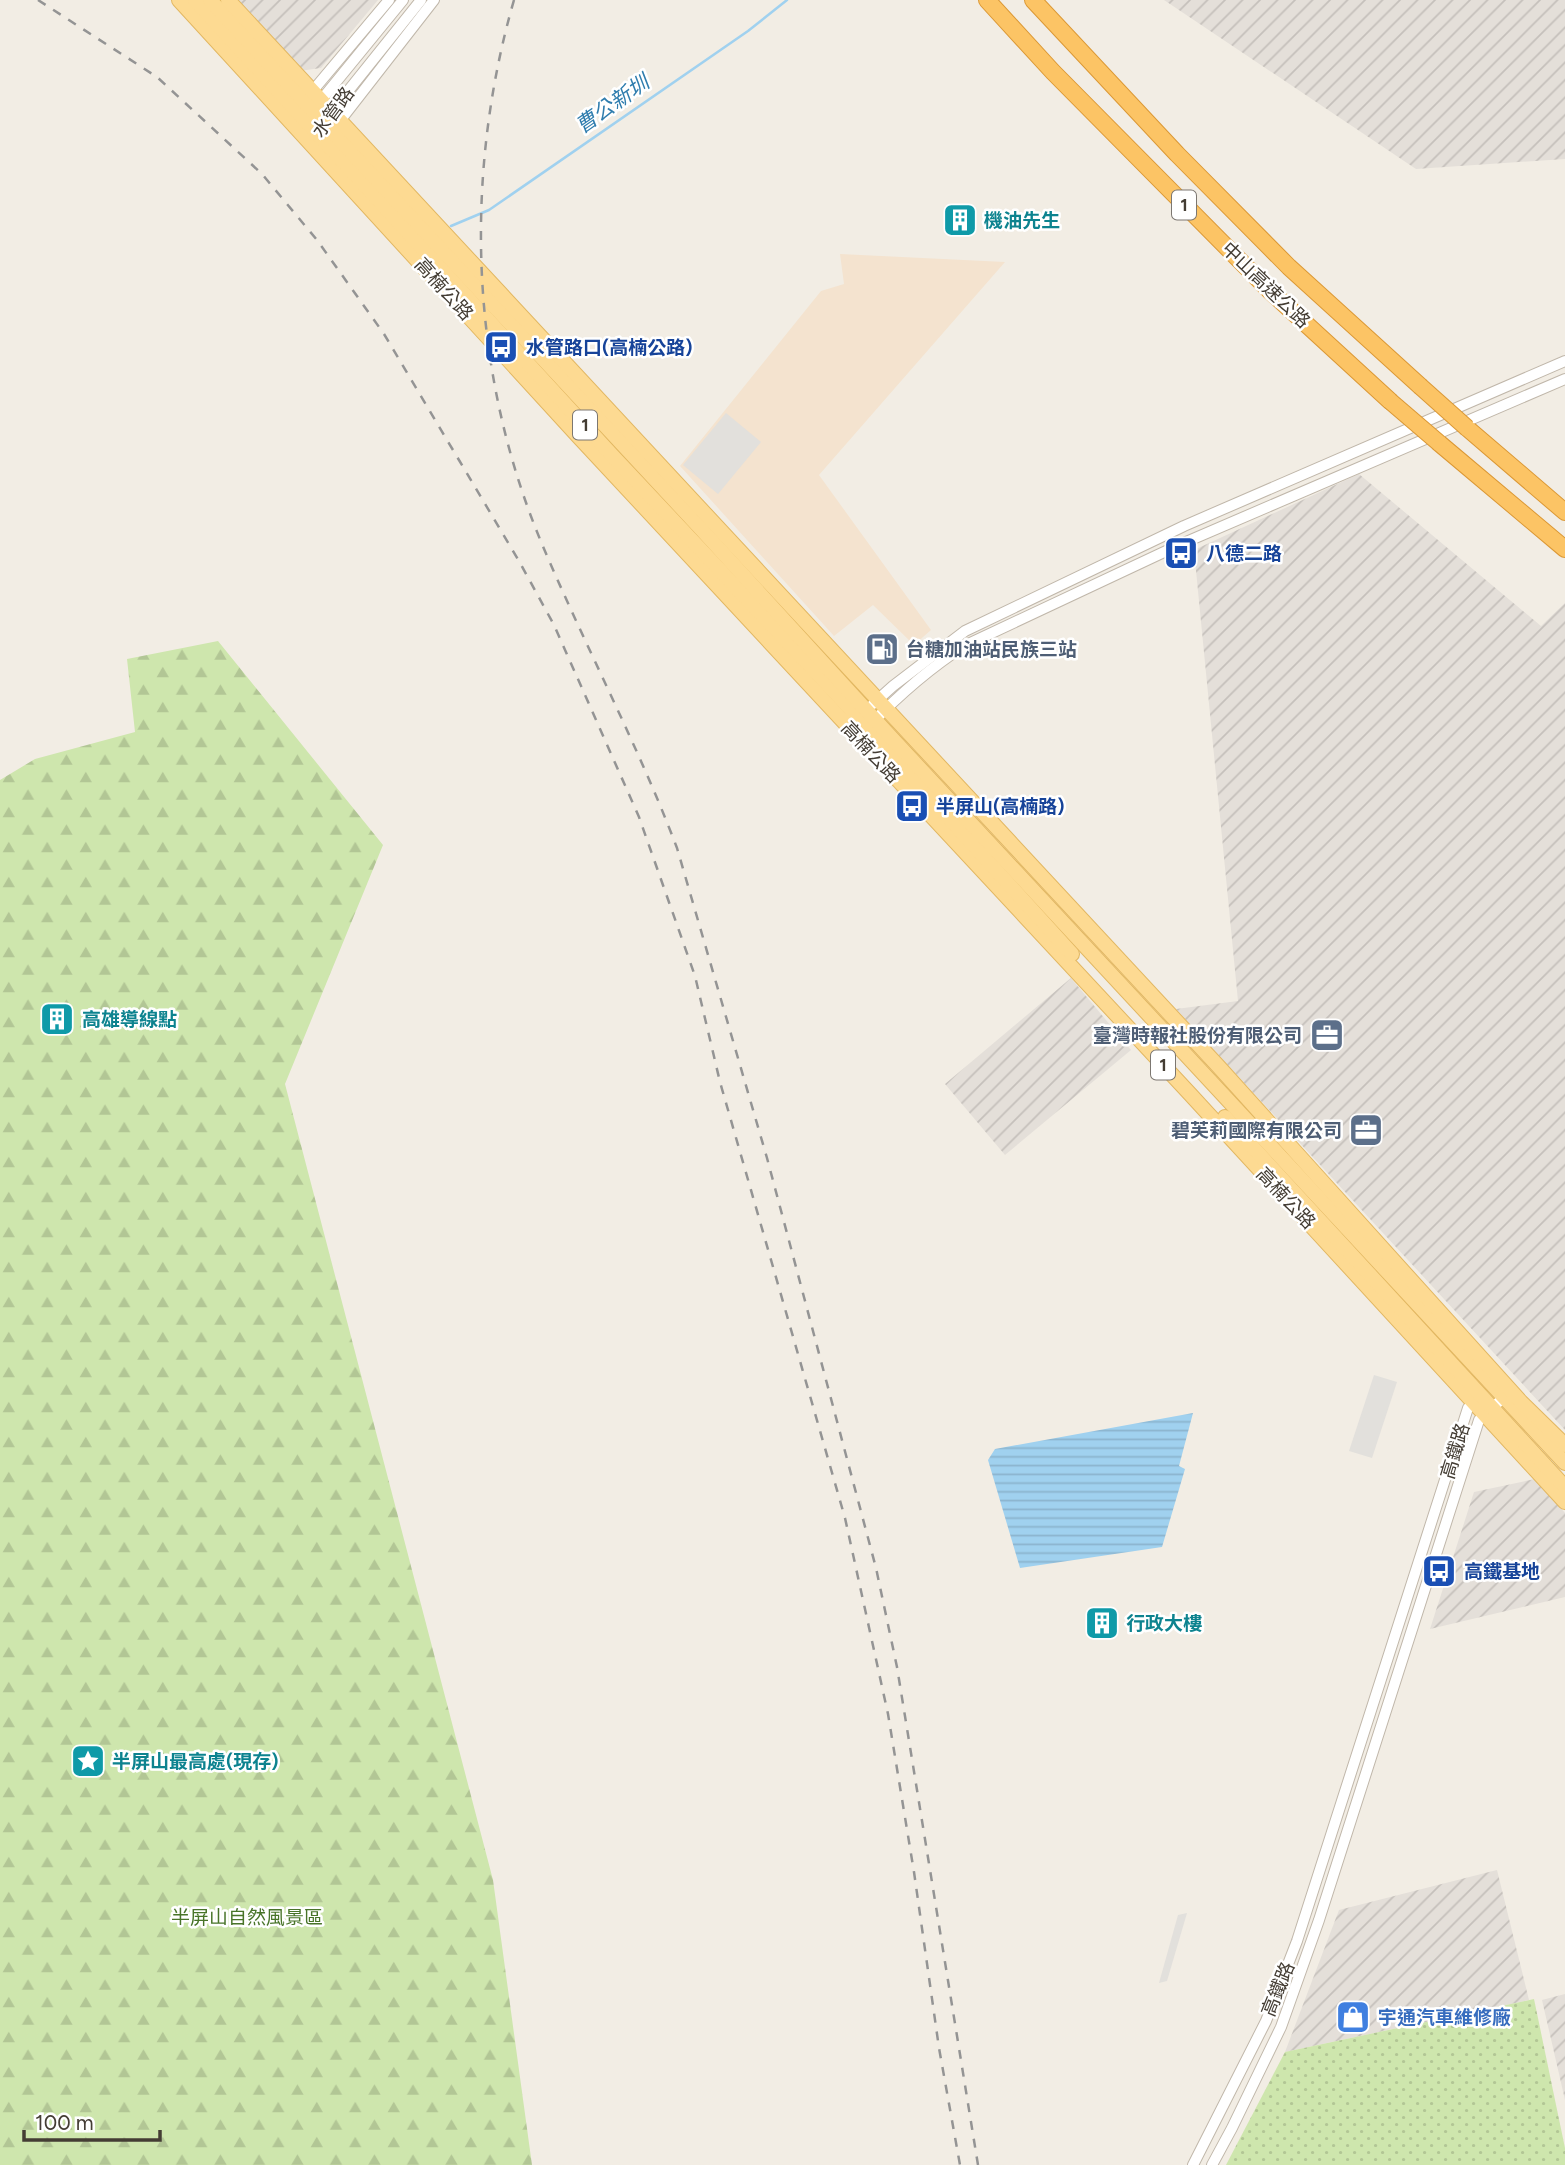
<svg xmlns="http://www.w3.org/2000/svg" width="1565" height="2165" viewBox="0 0 1565 2165" font-family="Figtree,'Noto Sans TC',sans-serif">
  <style>
    .commercial { fill: #f4e3cf }
    .industrial { fill: url(#industrial-furrows) }
    .grass { fill: url(#grass-dots) }
    .forest { fill: url(#forest-firs) }
    .parking { fill: #e2e0dc }
    .water { fill: url(#water-rules) }
    .lines { fill: none; stroke-linecap: round; stroke-linejoin: round }
    .stream { stroke: #a0d1ef; stroke-width: 2.5 }
    .minor-casing { stroke: #c0b7aa; stroke-width: 12 }
    .major-casing { stroke: #e2b762; stroke-width: 16 }
    .highway-casing { stroke: #db9835; stroke-width: 18 }
    .minor { stroke: #fff; stroke-width: 10 }
    .major { stroke: #fdda92; stroke-width: 14 }
    .highway { stroke: #fcc465; stroke-width: 16 }
    .rail { stroke: #949494; stroke-width: 2.5; stroke-dasharray: 9 9; stroke-linecap: butt }
    .highway-bridge-casing { stroke: #db9835; stroke-width: 18; stroke-linecap: butt }
    .highway-bridge { stroke: #fcc465; stroke-width: 16 }
    .labels { text-anchor: middle; dominant-baseline: central; stroke-width: 5; stroke-linejoin: round; paint-order: stroke }
    .shield { fill: #fff; stroke: #7c7771; stroke-width: 2 }
    .shield-label { font-size: 18px; font-weight: bold; fill: #443d34 }
    .street-label { font-size: 19px; fill: #443d34; stroke: #fff }
    .culture-label { font-size: 19px; font-weight: bold; fill: #0d838f; stroke: #fff; text-anchor: start }
    .transit-label { font-size: 19px; font-weight: bold; fill: #164399; stroke: #fff; text-anchor: start }
    .service-label { font-size: 19px; font-weight: bold; fill: #4e5e75; stroke: #fff; text-anchor: end }
    .park-label { font-size: 19px; fill: #487429; stroke: #fff }
    .shop-label { font-size: 19px; font-weight: bold; fill: #366cbe; stroke: #fff; text-anchor: start }
    .water-label { font-size: 21px; font-style: italic; fill: #2f7dae; stroke: #fff }
  </style>
  <defs>
    <pattern id="industrial-furrows" width="10" height="10" patternUnits="userSpaceOnUse" patternTransform="scale(1.75)"><rect width="10" height="10" fill="#e4dfd9"/><path d="M-1 1l2-2M0 10L10 0M9 11l2-2" fill="none" stroke="#c5c0bb"/></pattern>
    <pattern id="grass-dots" width="8" height="8" patternUnits="userSpaceOnUse" patternTransform="scale(1.75)"><rect width="8" height="8" fill="#cee6ad"/><path d="M2 2h.1M6 6h.1" fill="none" stroke="#b2c695" stroke-width="1.8" stroke-linecap="round"/></pattern>
    <pattern id="forest-firs" width="22" height="20" patternUnits="userSpaceOnUse" patternTransform="scale(1.75)"><rect width="22" height="20" fill="#cee6ad"/><path d="M5 1l3.5 6h-7zM16 11l3.5 6h-7z" fill="#b2c695"/></pattern>
    <pattern id="water-rules" width="6" height="5" patternUnits="userSpaceOnUse" patternTransform="scale(1.75)"><rect width="6" height="5" fill="#a0d1ef"/><path d="M0 2.5h6" fill="none" stroke="#8bb4ce"/></pattern>
  </defs>
  <rect width="100%" height="100%" fill="#f2ede4"/>
  <path class="commercial" d="M840,254L1005,262L819,475L931,630L914,645L873,605L834,636L680,466L821,291L844,284Z"/>
  <g class="industrial">
    <path d="M236,0H378L321,68L299,71Z"/>
    <path d="M1164,0H1565V159L1416,169Z"/>
    <path d="M1359,474L1541,626L1565,603V1430L1176,1009L1238,1001L1194,550Z"/>
    <path d="M1071,978L1131,1050L1005,1155L945,1084Z"/>
    <path d="M1535,1479L1565,1513V1597L1430,1629L1474,1492Z"/>
    <path d="M1497,1870L1529,2000L1285,2052L1339,1910Z"/>
    <path d="M1565,1994V2100L1542,2000Z"/>
  </g>
  <path class="grass" d="M1534,1999L1565,2148V2165H1226L1285,2052Z"/>
  <path class="forest" d="M218,641L383,845L285,1084L493,1880L532,2165H0V780L35,759L135,732L127,659Z"/>
  <g class="parking">
    <path d="M726,413L761,442L718,494L683,465Z"/>
    <path d="M1374,1375L1397,1382L1372,1458L1349,1451Z"/>
    <path d="M1187,1913L1167,1981L1159,1983L1178,1915Z"/>
  </g>
  <path class="water" d="M1193,1413L1179,1466L1185,1469L1162,1547L1020,1568L988,1460L995,1449Z"/>
  <g class="lines">
    <path class="stream" d="M451,226L489,210L748,31L787,0"/>
    <g class="minor-casing">
      <g id="minor">
        <path d="M310,94L389,0"/>
        <path d="M318,104L403,0"/>
        <path d="M328,116L421,0"/>
        <path d="M336,126L434,0"/>
        <path d="M873,704L893,686L965,631L1184,526L1565,361"/>
        <path d="M870,725C898,696 930,668 964,646L1179,545L1565,379"/>
        <path d="M1193,2165L1266,2021L1297,1941L1468,1408L1479,1398"/>
        <path d="M1212,2165L1232,2128L1281,2027L1319,1920L1479,1420L1503,1398L1504,1390"/>
      </g>
    </g>
    <g class="major-casing">
      <g id="major">
        <path d="M179,0L577,435L1190,1094L1565,1502"/>
        <path d="M195,0L610,453L843,701L1072,954"/>
        <path d="M210,0L702,530L888,734L1565,1463"/>
        <path d="M228,0L1219,1067L1521,1402L1565,1445"/>
        <path d="M1225,1117L1565,1487"/>
      </g>
    </g>
    <g class="highway-casing">
      <g id="highway">
        <path d="M987,0L1053,72L1269,290L1390,401"/>
        <path d="M1033,0L1177,154L1289,267L1420,386"/>
        <path d="M1467,428L1565,512"/>
        <path d="M1439,443L1565,549"/>
      </g>
    </g>
    <use href="#minor" class="minor"/>
    <use href="#major" class="major"/>
    <use href="#highway" class="highway"/>
    <g class="rail">
      <path d="M38,0L157,77L262,174L317,240L384,334L519,561L554,625L639,817L695,976L720,1082L845,1518L888,1714L914,1872L939,2048L960,2165"/>
      <path d="M514,0C463,177 470,373 542,544C585,646 638,745 677,848L767,1158L876,1568L897,1667L978,2165"/>
    </g>
    <g class="highway-bridge-casing">
      <g id="highway-bridge">
        <path d="M1420,386L1467,428"/>
        <path d="M1390,401L1439,443"/>
      </g>
    </g>
    <use href="#highway-bridge" class="highway-bridge"/>
  </g>
  <defs>
    <g id="building-square" transform="scale(1.75)"><rect x="-9" y="-9" width="18" height="18" rx="4" fill="#0f9aa8" stroke="#fff"/><path d="M-4-6H4V6H1V3H-1V6H-4ZM-2.5-4.3h1.7v1.8h-1.7ZM.8-4.3h1.7v1.8H.8ZM-2.5-1h1.7V.8h-1.7ZM.8-1h1.7V.8H.8Z" fill="#fff"/></g>
    <g id="bus-square" transform="scale(1.75)"><rect x="-9" y="-9" width="18" height="18" rx="4" fill="#1a4fb4" stroke="#fff"/><path d="M-5-6H5V4H4V6H2V4H-2V6H-4V4H-5ZM-3.5-4V0h7V-4ZM-3.5 1.2v1.5H-2V1.2ZM2 1.2v1.5H3.5V1.2Z" fill="#fff"/></g>
    <g id="fuel-square" transform="scale(1.75)"><rect x="-9" y="-9" width="18" height="18" rx="4" fill="#5c6f8a" stroke="#fff"/><path d="M-5.5-6h7V0h2V4h1.3V-2.5L3-4.5l.8-.8L6-3V5H2.5V1h-1V6h-7ZM-4.2-4.7v3.2H.2V-4.7Z" fill="#fff"/></g>
    <g id="office-square" transform="scale(1.75)"><rect x="-9" y="-9" width="18" height="18" rx="4" fill="#5c6f8a" stroke="#fff"/><path d="M-6-3h4V-5.5h4V-3h4V5H-6ZM-1-4.5V-3h2v-1.5ZM-6 0V1H6V0Z" fill="#fff"/></g>
    <g id="sight-square" transform="scale(1.75)"><rect x="-9" y="-9" width="18" height="18" rx="4" fill="#0f9aa8" stroke="#fff"/><path d="M0-6L1.8-2.2L6-1.7L2.9 1.2L3.7 5.4L0 3.3L-3.7 5.4L-2.9 1.2L-6-1.7L-1.8-2.2Z" fill="#fff"/></g>
    <g id="shop-square" transform="scale(1.75)"><rect x="-9" y="-9" width="18" height="18" rx="4" fill="#3f7fe0" stroke="#fff"/><path d="M-5-2.5h2.3a2.7 3.5 0 0 1 5.4 0H5L5.5 6h-11ZM-1.5-2.5h3a1.5 2.3 0 0 0-3 0Z" fill="#fff"/></g>
  </defs>
  <g fill-rule="evenodd">
    <use href="#building-square" x="960" y="220"/>
    <use href="#bus-square" x="501" y="347"/>
    <use href="#bus-square" x="1181" y="553"/>
    <use href="#fuel-square" x="882" y="649"/>
    <use href="#bus-square" x="912" y="806"/>
    <use href="#building-square" x="57" y="1019"/>
    <use href="#office-square" x="1327" y="1035"/>
    <use href="#office-square" x="1366" y="1130"/>
    <use href="#bus-square" x="1439" y="1571"/>
    <use href="#building-square" x="1102" y="1623"/>
    <use href="#sight-square" x="88" y="1761"/>
    <use href="#shop-square" x="1353" y="2017"/>
  </g>
  <g class="labels">
    <g class="shield">
      <rect x="1172" y="190.5" width="24" height="29" rx="5"/>
      <rect x="573" y="410.5" width="24" height="29" rx="5"/>
      <rect x="1151" y="1050.5" width="24" height="29" rx="5"/>
    </g>
    <g class="shield-label">
      <text x="1184" y="205">1</text>
      <text x="585" y="425">1</text>
      <text x="1163" y="1065">1</text>
    </g>
    <g class="street-label">
      <text transform="translate(333 112) rotate(-54)">水管路</text>
      <text transform="translate(1266 285) rotate(44)">中山高速公路</text>
      <text transform="translate(444 289) rotate(48)">高楠公路</text>
      <text transform="translate(871 752) rotate(47)">高楠公路</text>
      <text transform="translate(1286 1198) rotate(47)">高楠公路</text>
      <text transform="translate(1455 1451) rotate(-73)">高鐵路</text>
      <text transform="translate(1278 1989) rotate(-68)">高鐵路</text>
    </g>
    <g class="culture-label">
      <text x="984" y="220">機油先生</text>
      <text x="82" y="1019">高雄導線點</text>
      <text x="1126" y="1623">行政大樓</text>
      <text x="112" y="1761">半屏山最高處(現存)</text>
    </g>
    <g class="transit-label">
      <text x="526" y="347">水管路口(高楠公路)</text>
      <text x="1206" y="553">八德二路</text>
      <text x="936" y="806">半屏山(高楠路)</text>
      <text x="1464" y="1571">高鐵基地</text>
    </g>
    <g class="service-label">
      <text x="906" y="649" text-anchor="start">台糖加油站民族三站</text>
      <text x="1302" y="1035">臺灣時報社股份有限公司</text>
      <text x="1342" y="1130">碧芙莉國際有限公司</text>
    </g>
    <g class="park-label">
      <text x="247" y="1917">半屏山自然風景區</text>
    </g>
    <g class="shop-label">
      <text x="1378" y="2017">宇通汽車維修廠</text>
    </g>
    <g class="water-label">
      <text transform="translate(612 104) rotate(-35)">曹公新圳</text>
    </g>
  </g>
  <path d="M24 2130v10h136v-10" fill="none" stroke="#443d34" stroke-width="3.5"/>
  <text x="35" y="2130" font-size="21" fill="#443d34" stroke="#ffffff" stroke-width="5" paint-order="stroke">100 m</text>
</svg>
